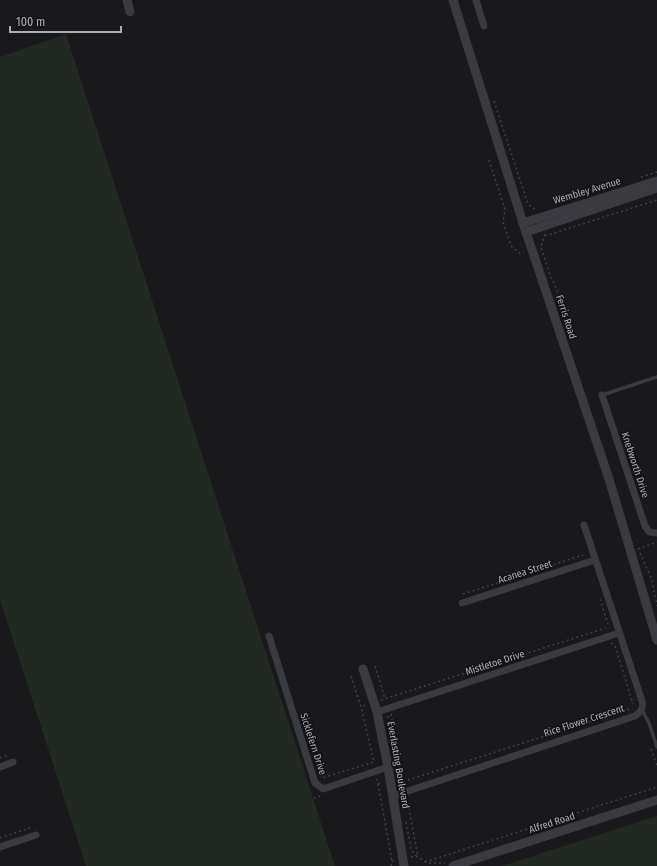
<svg xmlns="http://www.w3.org/2000/svg" width="657" height="866" viewBox="0 0 657 866" font-family="'Fira Sans Condensed',sans-serif">
  <style>
    .green { fill: #212922 }
    .lines { fill: none; stroke-linecap: round; stroke-linejoin: round }
    .path { stroke: #404247; stroke-width: 1.5; stroke-dasharray: 2 3; stroke-linecap: butt }
    .service { stroke: #3a3b40; stroke-width: 3.5 }
    .minor { stroke: #3a3b40; stroke-width: 7 }
    .tertiary { stroke: #3a3b40; stroke-width: 9 }
    .labels { text-anchor: middle; dominant-baseline: central; stroke-width: 3.5; stroke-linejoin: round; paint-order: stroke }
    .street-label { font-size: 10px; fill: #acafba; stroke: #141416 }
  </style>
  <rect width="100%" height="100%" fill="#19191b"/>
  <g class="green">
    <path d="M66,34L335,866H86L0,600V57Z"/>
    <path d="M657,816V866H502Z"/>
  </g>
  <g class="lines">
    <g class="path">
      <path d="M494,101L528,204L537,211"/>
      <path d="M489,160L505,209L503,222L511,246L519,253L524,252"/>
      <path d="M641,177L657,172"/>
      <path d="M545,234L541,247L549,272L563,304L564,319"/>
      <path d="M545,236L657,200"/>
      <path d="M638,549L657,542"/>
      <path d="M640,553L652,580L657,606"/>
      <path d="M463,594L583,555"/>
      <path d="M600,599L608,624"/>
      <path d="M611,643L615,646L633,704"/>
      <path d="M375,666L385,699"/>
      <path d="M351,676L361,707L366,705"/>
      <path d="M381,700L606,628"/>
      <path d="M391,714L404,785"/>
      <path d="M388,723V715"/>
      <path d="M312,746L322,778L374,762L361,707"/>
      <path d="M651,749L657,766"/>
      <path d="M0,758L9,755"/>
      <path d="M397,772L402,785"/>
      <path d="M377,779L378,784L382,783"/>
      <path d="M398,781L408,780L632,708"/>
      <path d="M378,784L392,861"/>
      <path d="M314,798L320,796"/>
      <path d="M407,798L418,857"/>
      <path d="M404,809L405,799"/>
      <path d="M406,822L411,849L416,856"/>
      <path d="M0,838L33,827"/>
      <path d="M411,857L416,856L428,863H445"/>
      <path d="M425,862L657,787"/>
      <path d="M391,866L392,861L395,860"/>
    </g>
    <g class="service">
      <path d="M602,395L657,377"/>
      <path d="M642,710L649,723L657,747"/>
    </g>
    <g class="minor">
      <path d="M476,0L484,26"/>
      <path d="M602,395L645,526L649,532L657,533"/>
      <path d="M462,603L595,560"/>
      <path d="M269,636L315,783L323,789L388,767"/>
      <path d="M377,712L619,633"/>
      <path d="M0,767L13,762"/>
      <path d="M393,796L635,716C641,712 644,708 642,701L584,525"/>
      <path d="M0,847L36,835"/>
    </g>
    <g class="tertiary">
      <path d="M127,0L130,12"/>
      <path d="M453,0L523,223L609,479L657,640"/>
      <path d="M523,223L657,181"/>
      <path d="M526,232L657,188"/>
      <path d="M363,669L377,712L388,767L404,866"/>
      <path d="M453,866L657,800"/>
    </g>
  </g>
  <g class="labels">
    <g class="street-label">
      <text transform="translate(587 191) rotate(-17)">Wembley Avenue</text>
      <text transform="translate(566 317) rotate(72)">Ferris Road</text>
      <text transform="translate(635 465) rotate(72)">Knebworth Drive</text>
      <text transform="translate(525 572) rotate(-18)">Acanea Street</text>
      <text transform="translate(495 663) rotate(-18)">Mistletoe Drive</text>
      <text transform="translate(584 721) rotate(-18)">Rice Flower Crescent</text>
      <text transform="translate(313 744) rotate(72)">Sicklefern Drive</text>
      <text transform="translate(398 765) rotate(80)">Everlasting Boulevard</text>
      <text transform="translate(552 823) rotate(-18)">Alfred Road</text>
    </g>
  </g>
  <path d="M10 26v6h111v-6" fill="none" stroke="#acafba" stroke-width="2"/>
  <text x="16" y="26" font-size="12" fill="#acafba" stroke="#141416" stroke-width="3" paint-order="stroke">100 m</text>
</svg>
